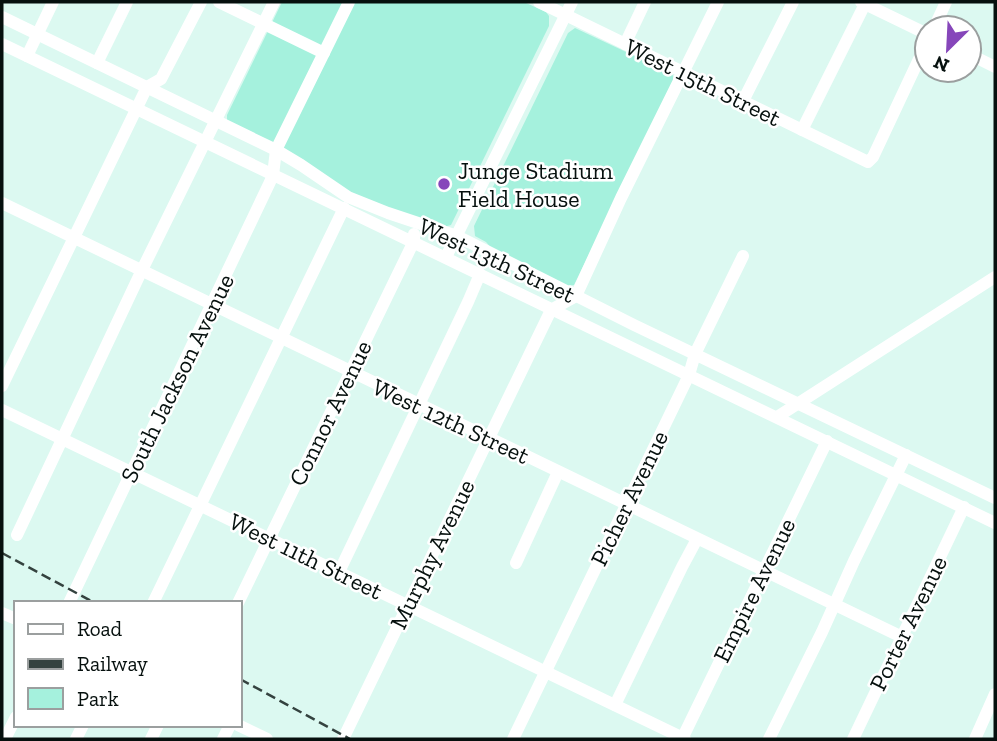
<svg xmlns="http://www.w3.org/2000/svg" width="997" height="741" viewBox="0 0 997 741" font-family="'Zilla Slab',serif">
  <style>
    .green { fill: #a5f1dd }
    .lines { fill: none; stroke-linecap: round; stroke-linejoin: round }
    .minor { stroke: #fff; stroke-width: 12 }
    .rail { stroke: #34423f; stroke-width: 2.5; stroke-dasharray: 10 5; stroke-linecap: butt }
    .poi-dot { fill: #8646ba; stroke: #fff; stroke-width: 2.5 }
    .labels { text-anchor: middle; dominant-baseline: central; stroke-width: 5; stroke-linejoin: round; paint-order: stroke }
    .street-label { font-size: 24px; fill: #06100e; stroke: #fff }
    .poi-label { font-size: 24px; fill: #06100e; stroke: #fff; text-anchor: start }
  </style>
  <rect width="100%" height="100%" fill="#dcf9f1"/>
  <g class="green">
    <path d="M282,2H524L546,12L549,16V26L451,225L444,227L379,209L227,121V115Z"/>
    <path d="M575,28L671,73L675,79L574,285L566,286L493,250L486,242L475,236L474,226L568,33Z"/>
  </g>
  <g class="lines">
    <g class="minor">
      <path d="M219,2L324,53"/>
      <path d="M539,2L868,162L873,157L927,42"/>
      <path d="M861,2L927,34"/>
      <path d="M2,17L276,150L301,165L348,197L388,213L457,236L634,325L995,498"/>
      <path d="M934,28L946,2"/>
      <path d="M2,44L995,523"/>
      <path d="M625,44L645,2"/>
      <path d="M969,54L995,67"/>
      <path d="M27,56L53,2"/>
      <path d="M97,63L127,2"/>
      <path d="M743,101L793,2"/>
      <path d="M802,130L866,2"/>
      <path d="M2,203L902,637"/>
      <path d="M446,257L572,2"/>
      <path d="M2,386L147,87L161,79L201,2"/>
      <path d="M2,410L685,739"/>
      <path d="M777,417L995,277"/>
      <path d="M17,535L141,272L274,2"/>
      <path d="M516,563L558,472"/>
      <path d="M339,572L468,302L480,274"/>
      <path d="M69,603L270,182L273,175L276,150L349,2"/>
      <path d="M153,603L344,208"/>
      <path d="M238,603L414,241V234"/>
      <path d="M2,613L16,619"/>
      <path d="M615,705L682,567L697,539"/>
      <path d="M238,725L267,739"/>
      <path d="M5,739L16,717"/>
      <path d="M76,739L83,725"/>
      <path d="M151,739L158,725"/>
      <path d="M223,739L230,725"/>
      <path d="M343,739L551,310L576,296L621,198L718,2"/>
      <path d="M513,739L689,375L695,354L743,256"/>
      <path d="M682,739L827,441"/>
      <path d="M769,739L822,632L854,561L906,455"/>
      <path d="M853,739L964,507"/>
      <path d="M975,739L995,694"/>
    </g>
    <g class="rail">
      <path d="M2,553L95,603"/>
      <path d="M240,679L350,739"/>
    </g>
  </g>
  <circle class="poi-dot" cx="444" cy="184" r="7"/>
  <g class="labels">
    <g class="street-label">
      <text transform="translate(703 82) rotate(26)">West 15th Street</text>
      <text transform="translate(497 260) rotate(25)">West 13th Street</text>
      <text transform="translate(177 378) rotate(-64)">South Jackson Avenue</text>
      <text transform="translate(330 413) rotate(-64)">Connor Avenue</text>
      <text transform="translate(451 421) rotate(25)">West 12th Street</text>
      <text transform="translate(629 498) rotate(-64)">Picher Avenue</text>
      <text transform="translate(432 554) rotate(-64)">Murphy Avenue</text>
      <text transform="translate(306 556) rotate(26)">West 11th Street</text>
      <text transform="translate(754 590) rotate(-64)">Empire Avenue</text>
      <text transform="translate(908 623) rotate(-64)">Porter Avenue</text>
    </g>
    <g class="poi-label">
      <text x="458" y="170">Junge Stadium<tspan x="458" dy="28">Field House</tspan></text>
    </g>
  </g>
  <rect width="997" height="741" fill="none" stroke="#06100e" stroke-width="7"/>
  <rect x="14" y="601" width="228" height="126" fill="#ffffff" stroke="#9b9f9f" stroke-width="2"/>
  <rect x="28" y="624" width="35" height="10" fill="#ffffff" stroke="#9b9f9f" stroke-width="2"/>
  <text x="77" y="636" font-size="21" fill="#06100e">Road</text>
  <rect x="28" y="659" width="35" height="10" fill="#34423f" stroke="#9b9f9f" stroke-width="2"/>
  <text x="77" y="671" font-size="21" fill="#06100e">Railway</text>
  <rect x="28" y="688" width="35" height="21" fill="#a5f1dd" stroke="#9b9f9f" stroke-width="2"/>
  <text x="77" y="706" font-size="21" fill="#06100e">Park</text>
  <g transform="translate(948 49) rotate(204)"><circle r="33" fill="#ffffff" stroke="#9b9f9f" stroke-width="2"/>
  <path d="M0-5L12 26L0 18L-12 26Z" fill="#8646ba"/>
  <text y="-10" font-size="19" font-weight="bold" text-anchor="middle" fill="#06100e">N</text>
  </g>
</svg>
